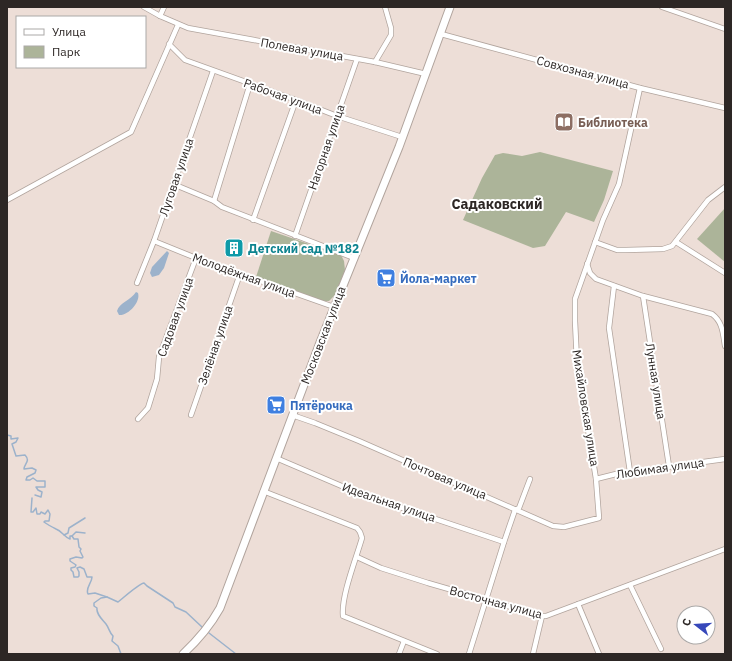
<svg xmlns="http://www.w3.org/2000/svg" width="732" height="661" viewBox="0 0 732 661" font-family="'IBM Plex Sans',sans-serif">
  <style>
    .green { fill: #acb499 }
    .water { fill: #9cb2cb }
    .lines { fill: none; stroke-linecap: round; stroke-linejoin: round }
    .stream { stroke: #9cb2cb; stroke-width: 1.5 }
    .minor-casing { stroke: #b1a49d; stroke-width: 6 }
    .secondary-casing { stroke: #b1a49d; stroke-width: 9 }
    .minor { stroke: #fff; stroke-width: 4.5 }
    .secondary { stroke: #fff; stroke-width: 7 }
    .labels { text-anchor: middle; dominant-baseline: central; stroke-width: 4; stroke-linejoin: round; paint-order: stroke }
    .street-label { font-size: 12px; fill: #2d2725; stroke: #fff }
    .education-label { font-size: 12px; font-weight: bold; fill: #785e54; stroke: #fff; text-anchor: start }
    .culture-label { font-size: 12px; font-weight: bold; fill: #0d838f; stroke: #fff; text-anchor: start }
    .shop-label { font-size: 12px; font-weight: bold; fill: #366cbe; stroke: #fff; text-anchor: start }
    .quarter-label { font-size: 14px; font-weight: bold; fill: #2d2725; stroke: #fff }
  </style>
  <rect width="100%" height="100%" fill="#edded7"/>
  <g class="green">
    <path d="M540,152L613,171L604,200L594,222L566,212L545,246L533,248L463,220L482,178L495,155L503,153L522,156Z"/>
    <path d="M725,208V262L697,239Z"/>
    <path d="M271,231L341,255L344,261L345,270L335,295L329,301H323L256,277Z"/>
  </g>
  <g class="water">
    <path d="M167,251L169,253L164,268L159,275L152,277L150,273L152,267Z"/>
    <path d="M136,292L138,293C141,302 128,316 119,315L117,311C119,303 131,300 136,292Z"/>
  </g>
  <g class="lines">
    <g class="stream">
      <path d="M7,435L11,436V439L18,438L16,442L12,444L16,456L25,455C31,461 24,464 24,469L32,468L36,470L35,473L27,477L26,480H30L33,478L37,481H45V487H36L38,490L42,492L41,497L35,495"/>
      <path d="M32,498L31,512H33L36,508L37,514H40L41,512L45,514L48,510L50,514L49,521H45L44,522C48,525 52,527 56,529C62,531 64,537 70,539V536H72L74,539H78L79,547L81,549L80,551L83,557L82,558L76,557L70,559V561L76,565L75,567L71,568V570L73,572L74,577H78L79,576V572L77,568L80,567L84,569L87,577H92C92,583 85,588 88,594L95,593L107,597L101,598L94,603V606L97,608C96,614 102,619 106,624C109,628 109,632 113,636L112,641L118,646L121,654"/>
      <path d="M64,535L68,533L69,528L85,518"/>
      <path d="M72,536L76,532L85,533"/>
      <path d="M107,597L118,602C123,598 140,583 144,583L147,586L173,603L175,607L186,612L202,627"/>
      <path d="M209,633L236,654"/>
    </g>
    <g class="minor-casing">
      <g id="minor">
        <path d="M144,7L160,16L188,28L375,62L426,74"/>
        <path d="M662,7L725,29"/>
        <path d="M160,16L164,7"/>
        <path d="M441,34L640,88L725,108"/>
        <path d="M169,44L185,60L296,100L337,116L402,137"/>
        <path d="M375,62L391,35V28L385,7"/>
        <path d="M173,184L214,201L222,207L354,258"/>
        <path d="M7,200L131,132L178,25"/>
        <path d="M214,201L250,84"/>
        <path d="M253,220L296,100"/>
        <path d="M295,236L357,59"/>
        <path d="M154,241L196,258L334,307"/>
        <path d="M595,242L617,250H626L663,249L672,246L708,200L725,187"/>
        <path d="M676,242L725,273"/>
        <path d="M587,264L590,273L596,279L643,296L712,314C723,322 723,334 725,346"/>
        <path d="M137,283L154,241L213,71"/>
        <path d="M614,286L609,328L630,472"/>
        <path d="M643,296L669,466"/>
        <path d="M191,415L240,274"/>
        <path d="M292,415L315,423L359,441L553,526L564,527L599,518L596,479L577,362L575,321V299L603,220L619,184L640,88"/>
        <path d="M138,419L148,408L157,379L159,357L196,258"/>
        <path d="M276,458L358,493L504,542"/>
        <path d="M596,479L616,474L725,459"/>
        <path d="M263,491L357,528L360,532L362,538C356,559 341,596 343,616L437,654"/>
        <path d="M357,557L381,568L428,583L542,616H546L725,549"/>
        <path d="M630,585L661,649"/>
        <path d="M578,604L599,654"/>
        <path d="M399,654L404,641"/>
        <path d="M469,654L504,542L515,510L519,508L530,479"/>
        <path d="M533,654L542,616"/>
      </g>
    </g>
    <g class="secondary-casing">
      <path id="secondary" d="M183,654C198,640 210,626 220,608L319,345L399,147L450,7"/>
    </g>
    <use href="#minor" class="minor"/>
    <use href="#secondary" class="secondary"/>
  </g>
  <defs>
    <g id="library-square" transform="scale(1)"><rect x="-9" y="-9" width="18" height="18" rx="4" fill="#8d6e63" stroke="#fff"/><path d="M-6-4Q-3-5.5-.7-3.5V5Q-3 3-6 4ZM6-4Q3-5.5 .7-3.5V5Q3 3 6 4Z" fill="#fff"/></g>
    <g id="building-square" transform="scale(1)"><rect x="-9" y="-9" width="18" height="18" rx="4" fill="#0f9aa8" stroke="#fff"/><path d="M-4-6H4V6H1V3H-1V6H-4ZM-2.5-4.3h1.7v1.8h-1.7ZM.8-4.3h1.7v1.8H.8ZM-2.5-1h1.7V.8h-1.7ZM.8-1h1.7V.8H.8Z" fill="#fff"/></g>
    <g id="supermarket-square" transform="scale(1)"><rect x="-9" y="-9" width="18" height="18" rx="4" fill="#3f7fe0" stroke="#fff"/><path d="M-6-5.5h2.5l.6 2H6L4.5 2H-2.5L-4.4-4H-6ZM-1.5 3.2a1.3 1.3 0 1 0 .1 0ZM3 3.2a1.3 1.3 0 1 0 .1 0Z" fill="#fff"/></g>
  </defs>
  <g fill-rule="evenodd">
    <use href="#library-square" x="564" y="122"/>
    <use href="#building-square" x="234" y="248"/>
    <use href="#supermarket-square" x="386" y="278"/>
    <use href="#supermarket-square" x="276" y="405"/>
  </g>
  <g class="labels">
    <g class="street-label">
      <text transform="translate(302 49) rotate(10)">Полевая улица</text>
      <text transform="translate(583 72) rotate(15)">Совхозная улица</text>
      <text transform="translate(283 96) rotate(20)">Рабочая улица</text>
      <text transform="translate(326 147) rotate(-71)">Нагорная улица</text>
      <text transform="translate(176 177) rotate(-71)">Луговая улица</text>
      <text transform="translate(244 275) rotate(20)">Молодёжная улица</text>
      <text transform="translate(175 317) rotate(-70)">Садовая улица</text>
      <text transform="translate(323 335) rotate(-69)">Московская улица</text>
      <text transform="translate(215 345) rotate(-71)">Зелёная улица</text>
      <text transform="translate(656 381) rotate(81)">Лунная улица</text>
      <text transform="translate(586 408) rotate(81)">Михайловская улица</text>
      <text transform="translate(660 468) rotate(-8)">Любимая улица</text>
      <text transform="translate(445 478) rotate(23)">Почтовая улица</text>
      <text transform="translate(389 502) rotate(19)">Идеальная улица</text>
      <text transform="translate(496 602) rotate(15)">Восточная улица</text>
    </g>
    <g class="education-label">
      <text x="578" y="122">Библиотека</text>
    </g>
    <g class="culture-label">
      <text x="248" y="248">Детский сад №182</text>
    </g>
    <g class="shop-label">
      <text x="400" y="278">Йола-маркет</text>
      <text x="290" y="405">Пятёрочка</text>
    </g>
    <g class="quarter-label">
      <text x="497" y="204">Садаковский</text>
    </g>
  </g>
  <rect width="732" height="661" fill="none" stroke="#2d2725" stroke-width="16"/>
  <rect x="16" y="16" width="130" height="52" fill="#ffffff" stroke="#aba9a8"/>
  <rect x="24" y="29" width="20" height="6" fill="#ffffff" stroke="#aba9a8"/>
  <text x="52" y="36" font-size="12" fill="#2d2725">Улица</text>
  <rect x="24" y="46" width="20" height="12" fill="#acb499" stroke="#aba9a8"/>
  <text x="52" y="56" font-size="12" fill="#2d2725">Парк</text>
  <g transform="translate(696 625) rotate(287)"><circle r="19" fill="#ffffff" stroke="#aba9a8"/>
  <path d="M0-3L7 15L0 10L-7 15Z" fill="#3748ba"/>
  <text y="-6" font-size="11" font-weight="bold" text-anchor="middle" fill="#2d2725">С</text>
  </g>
</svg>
